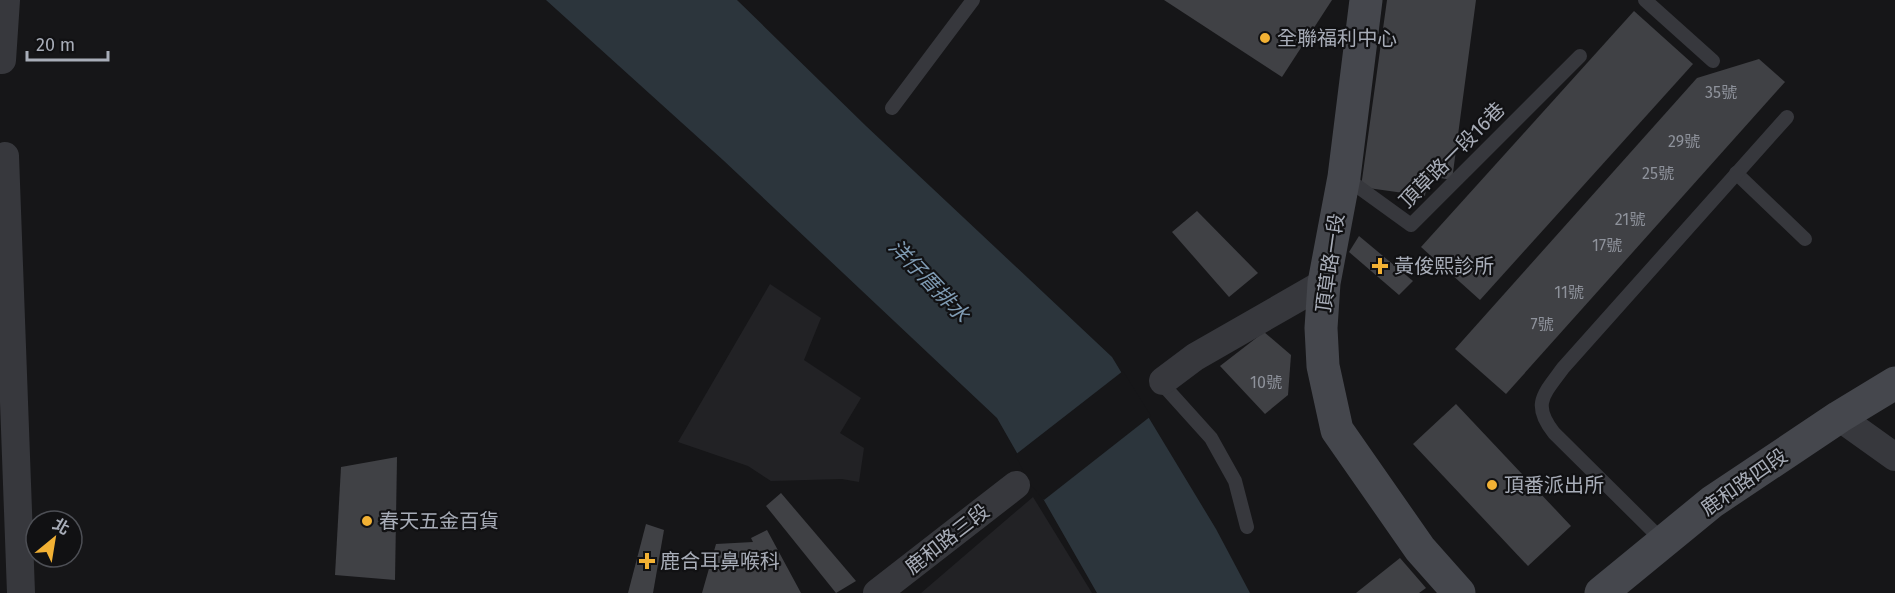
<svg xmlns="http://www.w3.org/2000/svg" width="1895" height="593" viewBox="0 0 1895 593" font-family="'Fira Sans','Noto Sans TC',sans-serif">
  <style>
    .built { fill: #222225 }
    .water { fill: #2c353c }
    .pier { fill: #161618 }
    .building { fill: #404145 }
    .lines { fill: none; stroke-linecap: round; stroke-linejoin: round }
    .lane { stroke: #37383d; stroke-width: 14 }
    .street { stroke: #37383d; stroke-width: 28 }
    .secondary { stroke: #45474d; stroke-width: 33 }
    .poi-dot { fill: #f2b134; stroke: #111113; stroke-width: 2 }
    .labels { text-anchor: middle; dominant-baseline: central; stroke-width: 4.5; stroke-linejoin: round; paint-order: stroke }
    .number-label { font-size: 16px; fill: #8e929b }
    .poi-label { font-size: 20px; fill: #a8adb8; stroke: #111113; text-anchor: start }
    .street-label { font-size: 20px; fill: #a8adb8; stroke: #111113 }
    .water-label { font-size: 21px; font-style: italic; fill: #7f9bb3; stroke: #111113 }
  </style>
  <rect width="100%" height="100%" fill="#161618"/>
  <g class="built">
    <path d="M770,284L821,318L804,360L861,398L840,433L864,448L859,482L842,479L771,481L748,466L678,442Z"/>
    <path d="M1033,497L1092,593H921Z"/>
  </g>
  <path class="water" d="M546,0H737L866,126L1112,357L1216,529L1250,593H1097L997,418L723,160Z"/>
  <path class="pier" d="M1123,371L1151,416L1044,500L1031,485L1015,455Z"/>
  <g class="building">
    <path d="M1164,0H1332L1282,77Z"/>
    <path d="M1387,0H1476L1452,180L1428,176L1425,196L1361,187Z"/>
    <path d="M1634,11L1693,64L1480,300L1421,247Z"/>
    <path d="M1759,59L1785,82L1506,394L1455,349L1697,78Z"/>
    <path d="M1197,211L1258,273L1229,297L1172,232Z"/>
    <path d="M1359,236L1413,281L1399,295L1349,252Z"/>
    <path d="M1264,332L1291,355L1288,395L1265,414L1220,366Z"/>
    <path d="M1456,404L1571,526L1528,566L1413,444Z"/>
    <path d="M397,457L395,580L335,575L341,467Z"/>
    <path d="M781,493L856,581L836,593L766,506Z"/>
    <path d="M646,524L664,530L653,593H628Z"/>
    <path d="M767,530L801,593H702L716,544L753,542L751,538Z"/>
    <path d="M1400,558L1426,588L1419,593H1356Z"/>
  </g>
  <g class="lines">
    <g class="lane">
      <path d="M1645,0L1713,61"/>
      <path d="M892,108L973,0"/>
      <path d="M1736,173L1805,239"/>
      <path d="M1346,178L1411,225L1580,56"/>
      <path d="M1163,381L1165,387L1211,438L1235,481L1247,527"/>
      <path d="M1663,541L1554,433C1531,404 1544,394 1563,368L1787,117"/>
    </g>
    <g class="street">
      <path d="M0,60H2L6,0"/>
      <path d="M5,156L21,593"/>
      <path d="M1163,381L1195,357L1324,283"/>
      <path d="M1839,417L1895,457"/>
      <path d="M877,593L1016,485"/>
    </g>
    <g class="secondary">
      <path d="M1366,0L1344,177L1324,283L1321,328L1323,366L1337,430L1420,549L1459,593"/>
      <path d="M1601,593L1712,502L1839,417L1895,383"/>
    </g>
  </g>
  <g class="poi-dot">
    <circle cx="1265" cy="38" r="6"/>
    <path d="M1377 257h6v6h6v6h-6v6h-6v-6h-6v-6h6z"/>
    <circle cx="1492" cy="485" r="6"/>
    <circle cx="367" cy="521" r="6"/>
    <path d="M644 552h6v6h6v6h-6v6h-6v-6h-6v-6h6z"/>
  </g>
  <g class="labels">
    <g class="number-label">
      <text x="1721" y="92">35號</text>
      <text x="1684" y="141">29號</text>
      <text x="1658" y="173">25號</text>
      <text x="1630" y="219">21號</text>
      <text x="1607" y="245">17號</text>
      <text x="1569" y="292">11號</text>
      <text x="1542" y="324">7號</text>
      <text x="1266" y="382">10號</text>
    </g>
    <g class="poi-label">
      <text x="1277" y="38">全聯福利中心</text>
      <text x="1394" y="266">黃俊熙診所</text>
      <text x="1504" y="485">頂番派出所</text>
      <text x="379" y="521">春天五金百貨</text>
      <text x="660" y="561">鹿合耳鼻喉科</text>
    </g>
    <g class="street-label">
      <text transform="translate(1452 155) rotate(-45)">頂草路一段16巷</text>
      <text transform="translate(1330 263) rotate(-82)">頂草路一段</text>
      <text transform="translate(1744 482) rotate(-35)">鹿和路四段</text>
      <text transform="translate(947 539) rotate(-38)">鹿和路三段</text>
    </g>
    <g class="water-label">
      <text transform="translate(929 281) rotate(46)">洋仔厝排水</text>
    </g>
  </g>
  <g transform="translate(54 539) rotate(30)"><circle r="28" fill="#111113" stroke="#4d4f55" stroke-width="1.5"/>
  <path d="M0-4.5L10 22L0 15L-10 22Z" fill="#f2b134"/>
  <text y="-9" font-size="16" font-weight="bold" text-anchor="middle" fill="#a8adb8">北</text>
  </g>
  <path d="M27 51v9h81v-9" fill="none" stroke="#a8adb8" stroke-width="3"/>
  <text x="36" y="51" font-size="18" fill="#a8adb8" stroke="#111113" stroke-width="4.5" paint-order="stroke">20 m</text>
</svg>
